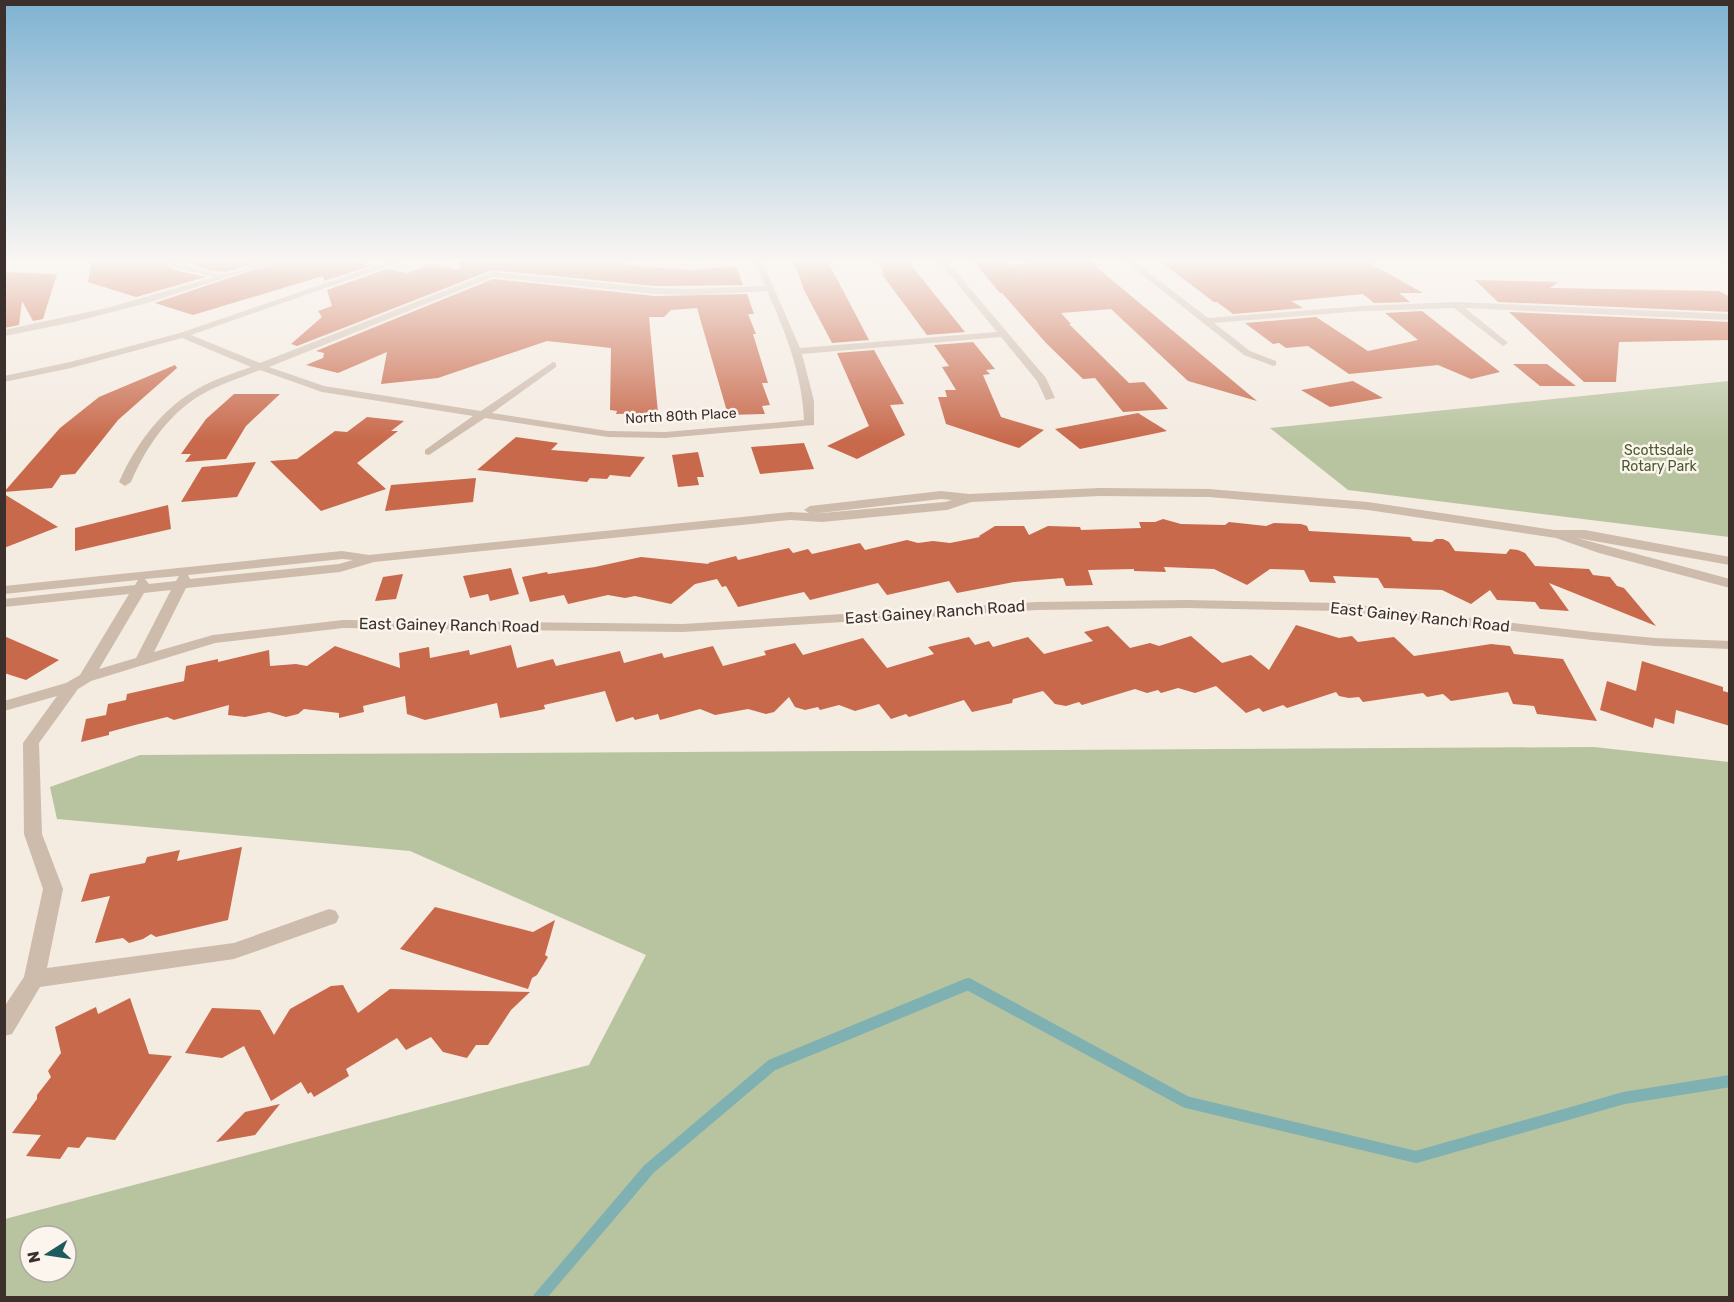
<svg xmlns="http://www.w3.org/2000/svg" width="1734" height="1302" viewBox="0 0 1734 1302" font-family="Rubik,sans-serif">
  <style>
    .green { fill: #b8c4a0; fill-rule: evenodd }
    .lines { fill: none; stroke-linecap: round; stroke-linejoin: round }
    .stream { stroke: #7fb0b2; stroke-width: 12 }
    .building { fill: #c8694b }
    .minor { fill: #cdbbac; fill-rule: evenodd }
    .labels { text-anchor: middle; dominant-baseline: central; stroke-width: 5; stroke-linejoin: round; paint-order: stroke }
    .far-street-label { font-size: 14px; fill: #3b302b; stroke: #fbf5ee }
    .far-park-label { font-size: 14px; fill: #4a5a2e; stroke: #fbf5ee }
    .street-label { font-size: 16px; fill: #3b302b; stroke: #fbf5ee }
  </style>
  <rect width="100%" height="100%" fill="#f4ebe1"/>
  <g class="green">
    <path d="M1729,381V537L1348,490L1270,428Z"/>
    <path d="M1594,747L1729,762V1297H5V1219L589,1065L646,955L410,851L57,819L50,787L140,755ZM30,1236H66V1272H30Z"/>
  </g>
  <g class="lines">
    <path class="stream" d="M539,1298L649,1169L772,1065L968,984L1186,1102L1416,1157L1624,1098L1730,1081"/>
  </g>
  <g class="building">
    <path d="M92,259H159L174,270L206,277L136,297L88,282Z"/>
    <path d="M176,259H267L225,272L209,270Z"/>
    <path d="M286,259H361V264L370,266L324,281L323,276L193,315L155,303Z"/>
    <path d="M459,259H581L626,263L623,265L690,270L736,266L743,285L655,286L492,270L297,346L291,344L322,317L318,311L332,306L327,290L387,269L407,273L432,264L460,270Z"/>
    <path d="M793,259L827,260L869,340L832,343L804,290Z"/>
    <path d="M877,259H906L965,332L927,335L881,273H884Z"/>
    <path d="M972,259H1005L1010,265L1088,260L1257,401L1188,381L1111,309L1061,313L1071,324H1069L1129,383L1144,382L1168,409L1123,412L1095,378L1083,379L1046,343L1002,293H1000Z"/>
    <path d="M1157,259H1362L1423,293H1399L1410,302L1374,303L1363,294L1291,301L1303,308L1233,314L1217,302H1214Z"/>
    <path d="M4,272L57,274L43,319L33,321L22,301L19,325L4,328Z"/>
    <path d="M493,279L655,296L747,294L754,314H748L756,334H753L768,383H762L770,405L762,406L765,414L728,415L697,308L671,310L664,317H649L658,413L616,414L617,411L610,410L611,348L593,346L547,341L438,378L381,384L387,352L338,373L306,365L323,358L324,353L316,351Z"/>
    <path d="M1475,280L1558,282L1550,288L1719,291L1730,297V312L1498,302Z"/>
    <path d="M1422,311L1500,372L1471,379L1438,365L1349,374L1308,346L1286,348L1279,343L1273,344L1245,323L1316,317L1368,351L1418,340L1385,313Z"/>
    <path d="M1509,312L1730,322V340L1619,342L1616,382H1584Z"/>
    <path d="M973,342L995,369L986,370L990,374L983,375L1001,417L1044,430L1019,448L946,424L938,397H947L945,390H956L942,367L949,366L934,345Z"/>
    <path d="M874,350L904,404L890,405L905,435L857,459L827,446L869,426L837,353Z"/>
    <path d="M1513,364H1547L1576,386H1540Z"/>
    <path d="M175,365L177,368L118,420L75,474L61,475L52,488L4,492L60,428L99,397Z"/>
    <path d="M1353,381L1383,398L1330,407L1301,390Z"/>
    <path d="M234,394H280L246,426L226,459L185,462L191,454H181L206,419Z"/>
    <path d="M1138,413L1167,431L1080,449L1055,429Z"/>
    <path d="M367,417L404,421L391,431H398L357,463L386,489L321,511L270,461L297,459L335,431L347,432Z"/>
    <path d="M516,437L558,443L551,450L645,457L630,477L610,475L607,479L590,478L587,482L477,470Z"/>
    <path d="M804,443L814,469L760,474L751,447Z"/>
    <path d="M698,452L704,477H697L699,485L678,487L672,455Z"/>
    <path d="M256,462L237,497L181,502L202,467Z"/>
    <path d="M476,478L473,502L385,511L391,485Z"/>
    <path d="M4,494L58,527L4,548Z"/>
    <path d="M168,505L171,529L75,551V528Z"/>
    <path d="M1163,519L1181,524L1225,525L1229,522L1266,526L1274,523L1301,524L1307,526L1309,531L1410,537L1413,541L1432,542L1436,539H1443L1449,542L1455,551L1506,554L1510,549L1518,550L1525,553L1535,566L1589,569L1593,575L1610,577L1617,586L1624,588L1656,626L1549,583L1569,611L1540,609L1535,602L1497,600L1490,590L1471,604L1442,590L1384,588L1378,578L1333,576L1336,583L1310,582L1304,570L1270,569L1247,585L1214,569L1164,567L1166,572L1134,571V569L1088,570L1093,585L1066,586L1063,578L1014,582L957,593L949,581L887,595L878,583L810,600L804,592L738,607L726,586L722,587L717,579L695,584L671,604L635,596L625,598L608,595L568,604L564,595L530,602L522,577L547,572L548,574L595,567L641,557L709,564L708,563L736,556L738,560L789,548L793,553L808,549L812,554L860,543L865,550L907,540L918,543L933,541L950,543L980,537L979,536L995,526H1024L1029,535L1048,526L1080,527L1081,530L1141,528L1139,522H1155Z"/>
    <path d="M511,568L519,594L490,601L488,594L470,598L463,576Z"/>
    <path d="M403,574L396,599L375,601L383,577Z"/>
    <path d="M1296,625L1339,638L1352,636L1358,642L1394,637L1414,656L1491,644L1510,646L1514,654L1563,659L1597,721L1537,714L1534,706L1513,704L1508,692L1451,701L1443,694L1427,697L1423,693L1363,702L1359,697L1349,698L1339,696L1336,692L1287,708L1283,705L1263,712L1259,708L1246,713L1216,686L1195,693L1178,688L1161,693L1158,690L1147,693L1135,689L1082,705L1079,702L1066,706L1055,704L1043,691L1013,699L1012,703L972,712L964,700L909,717L906,714L891,719L879,704L855,711L839,705L820,710L818,707L805,710L795,707L789,697L774,712L766,714L748,709L715,715L700,709L660,720L658,714L635,720L633,717L616,722L605,691L544,705L545,709L500,718L497,703L425,720L407,714L405,696L363,706L364,712L339,718V713L304,709L298,714L286,717L269,712L245,717L228,715L229,705L174,720L167,717L135,725L109,732V735L81,742L86,719L106,715L108,704L126,700L127,694L184,681L186,666L218,659V662L269,650L270,666L296,664L307,666L335,646L400,668L399,653L429,647L430,658L469,650L470,655L511,645L517,668L553,659L556,666L620,651L624,663L662,653L664,658L713,646L723,666L766,655L764,651L795,643L803,655L863,638L887,668L934,654L928,647L969,637L975,645L989,641L993,647L1028,637L1044,654L1093,641L1084,632L1108,626L1130,648L1150,643L1159,646L1191,636L1222,663L1251,655L1269,670Z"/>
    <path d="M4,636L59,660L26,680L4,673Z"/>
    <path d="M1642,661L1723,687V691L1730,693V726L1676,710L1674,724L1655,718L1653,728L1600,710L1607,681L1636,691Z"/>
    <path d="M242,847L228,920L156,937L151,934L143,939L129,943L123,938L95,943L110,896L81,902L90,874L145,863L147,857L180,850L177,861Z"/>
    <path d="M435,907L533,932L555,920L545,955L548,957L537,975L532,978L528,989L400,949Z"/>
    <path d="M343,985L358,1013L390,989L530,992L511,1010L488,1045H476L467,1058L443,1052L431,1037L406,1050L397,1038L346,1069L349,1076L314,1097L311,1092L308,1094L301,1082L271,1101L244,1046L222,1058L185,1053L212,1008L260,1010L274,1035L290,1009L331,986Z"/>
    <path d="M130,998L149,1054L172,1056L115,1140L87,1137L79,1148L68,1147L60,1159L26,1156L41,1135L12,1133L37,1099V1095L51,1077L48,1071L61,1053L55,1027L96,1007L98,1014Z"/>
    <path d="M280,1104L255,1135L216,1142L245,1112Z"/>
  </g>
  <g class="lines">
    <g class="minor">
      <path d="M161,259C182,259 203,276 225,274C245,272 263,259 284,259L147,303L74,322L4,336V330L107,308L215,277L174,268Z"/>
      <path d="M396,259H408L191,335L260,363L492,272L655,288L693,289L765,286L753,259H761L800,348L997,332L937,259H945L1046,378L1055,398L1046,400L1037,381L1001,337L802,354L814,401V425L665,438L608,437L485,418L429,455L425,454V450L473,416L322,392L260,370C243,377 224,383 208,391C171,410 147,445 131,482L125,486L119,482C136,444 162,408 199,388C215,379 234,373 251,367L182,338L71,368L4,382V376L70,362L180,333ZM493,277L655,294L693,295L767,291C786,333 802,374 804,420L665,432L608,431L492,413L556,367V363L553,362L481,411L324,386L269,367Z"/>
      <path d="M1122,259H1131L1208,318L1362,306L1456,302L1730,314V320L1465,308L1506,341L1508,343L1503,346L1454,308L1362,311L1214,323L1250,351L1276,361V365L1273,366L1244,355Z"/>
      <path d="M1717,259L1730,261V266L1718,261Z"/>
      <path d="M1100,488L1209,489L1368,502L1554,530H1585L1730,557V565L1577,538L1730,579V588L1599,553L1556,538L1368,510L1209,497L1100,496L971,502L947,510L822,522L790,520L374,562L340,572L186,588L154,652L213,635L343,620L683,624L1037,602L1186,600L1340,603L1592,632L1655,638L1730,641V649L1655,646L1592,640L1340,611L1186,608L1037,610L683,632L343,628L215,643L91,681L78,689L39,743L42,834L63,889L47,968L234,943L329,909L336,911L339,917L336,923L234,959L40,987L12,1034L4,1036V1007L24,977L43,889L24,834L23,743L57,696L4,711V701L66,683L80,675L129,594L4,607V599L135,585L138,580L4,594V586L342,551L369,555L790,512L809,513L804,510L810,506L941,491L969,494ZM941,499L952,500L945,502L811,514ZM342,559L353,560L339,564L190,579L188,575ZM179,576L176,581L149,584L145,579ZM171,590L136,658L99,669L144,593Z"/>
    </g>
  </g>
  <linearGradient id="sky" x2="0" y2="1"><stop stop-color="#7eb2d2"/><stop offset="0.59" stop-color="#faf6f2"/><stop offset="1" stop-color="#faf6f2" stop-opacity="0"/></linearGradient>
  <rect width="1734" height="441" fill="url(#sky)"/>
  <g class="labels">
    <g class="far-street-label">
      <text transform="translate(681 416) rotate(-3)">North 80th Place</text>
    </g>
    <g class="far-park-label">
      <text x="1659" y="450">Scottsdale<tspan x="1659" dy="16">Rotary Park</tspan></text>
    </g>
    <g class="street-label">
      <text transform="translate(935 612) rotate(-4)">East Gainey Ranch Road</text>
      <text transform="translate(1420 617) rotate(6)">East Gainey Ranch Road</text>
      <text transform="translate(449 625) rotate(1)">East Gainey Ranch Road</text>
    </g>
  </g>
  <rect width="1734" height="1302" fill="none" stroke="#3b302b" stroke-width="12"/>
  <g transform="translate(48 1254) rotate(258)"><circle r="28" fill="#fbf5ee" stroke="#aea6a0" stroke-width="1.5"/>
  <path d="M0-4.5L10 22L0 15L-10 22Z" fill="#1f5a5e"/>
  <text y="-9" font-size="16" font-weight="bold" text-anchor="middle" fill="#3b302b">N</text>
  </g>
</svg>
